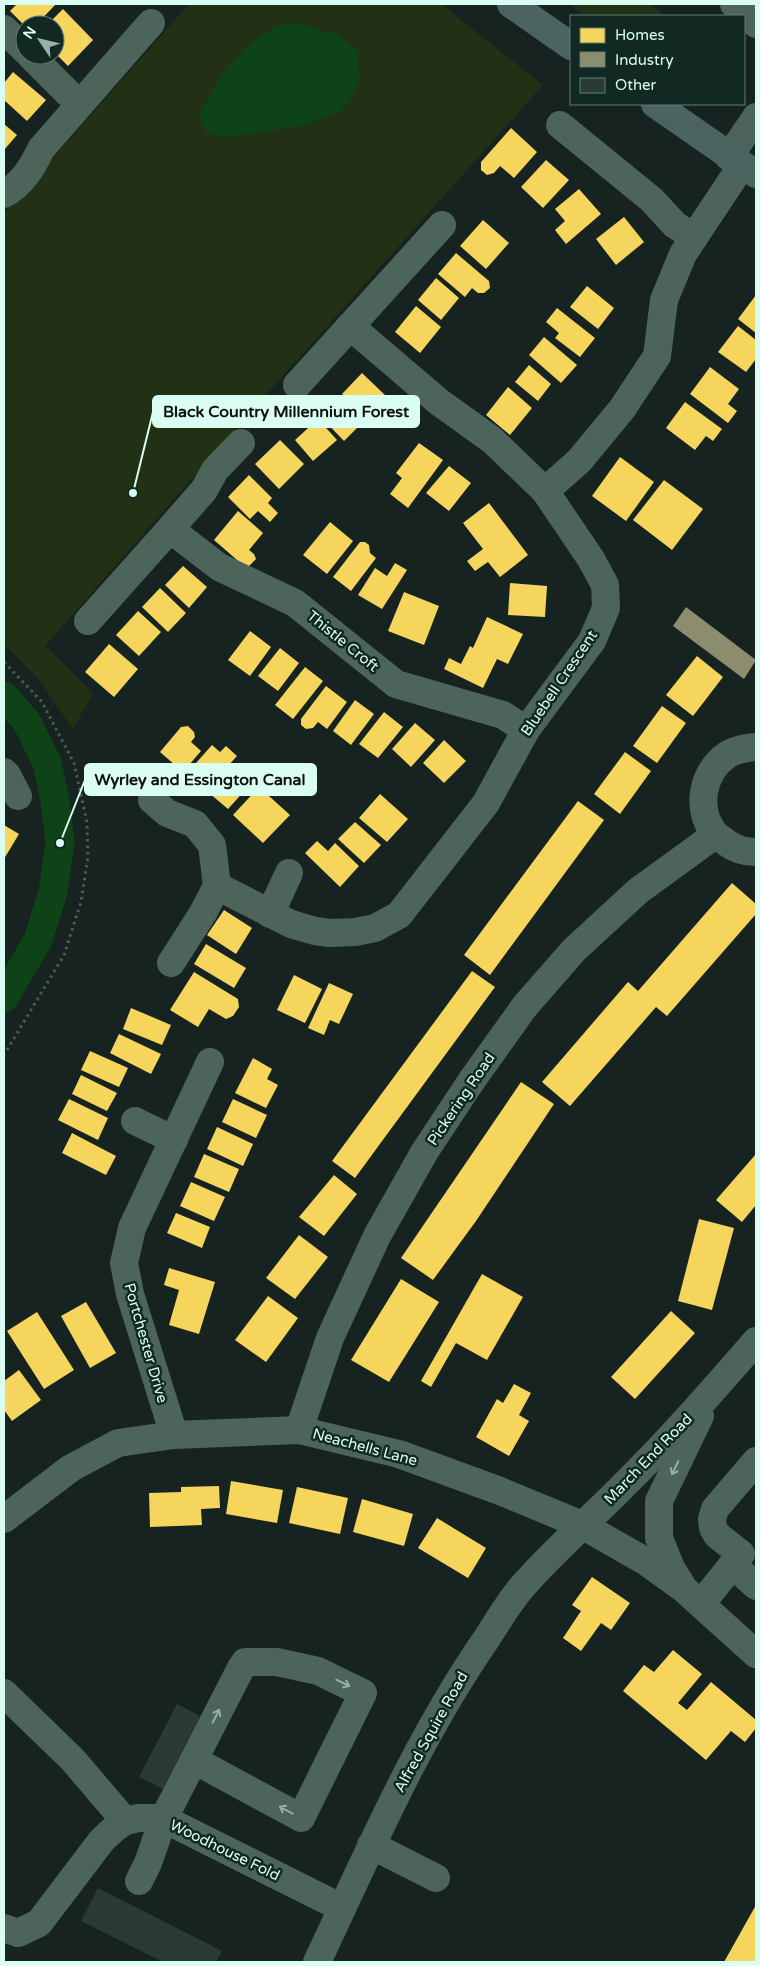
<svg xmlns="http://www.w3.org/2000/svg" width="760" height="1966" viewBox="0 0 760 1966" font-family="'Varela Round',sans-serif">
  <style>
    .green { fill: #223116 }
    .water { fill: #0e4317 }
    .homes { fill: #f6d55c }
    .industry { fill: #8c8c6e }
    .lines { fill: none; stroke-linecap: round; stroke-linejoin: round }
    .canal { stroke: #0e4317; stroke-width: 29 }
    .building { fill: #2c3a37 }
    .path { stroke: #4a5e4e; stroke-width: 3; stroke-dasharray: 2.5 4; stroke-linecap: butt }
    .minor { stroke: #4c645a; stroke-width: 28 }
    .major { stroke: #4b6461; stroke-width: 28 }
    .oneway { stroke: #93b1a6 }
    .labels { text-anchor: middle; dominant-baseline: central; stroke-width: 5; stroke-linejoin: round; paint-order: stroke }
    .street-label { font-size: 15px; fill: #dafef1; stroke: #112922 }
    .leader { fill: none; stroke: #dafef1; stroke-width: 2 }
    .callout-dot { fill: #dafef1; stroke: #112922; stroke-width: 2 }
    .callout { fill: #dafef1; stroke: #dafef1; stroke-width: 2 }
    .callout-label { font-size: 16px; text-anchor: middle; font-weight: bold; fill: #111 }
  </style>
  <rect width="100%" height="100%" fill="#172320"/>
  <g class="green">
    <path d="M189,4H441L543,85L253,409L45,646L93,693L73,729L40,681L4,644V213Z"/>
    <path d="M569,4H650L662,14L660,16H586Z"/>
  </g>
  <path class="water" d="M302,24L335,34L356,49L360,77L354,93L340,112L305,125L223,138L206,132L199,115C215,83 243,38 279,26C286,24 294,24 302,24Z"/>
  <g class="homes">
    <path d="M17,4H56L36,25L25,26L10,11Z"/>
    <path d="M63,9L93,40L68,66L55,53V25H47Z"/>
    <path d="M13,72L46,100L27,121L4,100V83Z"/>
    <path d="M4,124L17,135L4,150Z"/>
    <path d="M511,128L537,152L514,178L500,166L494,173L487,175L481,170V162Z"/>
    <path d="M546,160L569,180L543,208L521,187Z"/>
    <path d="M579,189L601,214L566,244L555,230L565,221L555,209Z"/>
    <path d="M624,217L644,242L616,265L596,239Z"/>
    <path d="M483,220L509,243L486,269L460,246Z"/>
    <path d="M456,253L489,281L490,288L484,293H478L472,288L465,297L438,274Z"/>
    <path d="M436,278L459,298L441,320L418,300Z"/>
    <path d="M587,286L614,308L598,329L570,307Z"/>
    <path d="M756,295V333L738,319Z"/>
    <path d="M416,306L441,327L420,353L395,332Z"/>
    <path d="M557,308L595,338L580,357L555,338L559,333L546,322Z"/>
    <path d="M738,326L756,340V359L746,372L718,352Z"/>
    <path d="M544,337L577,365L561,383L529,355Z"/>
    <path d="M529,365L551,384L538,401L515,382Z"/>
    <path d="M710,367L739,389L728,404L737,411L728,423L690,394Z"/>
    <path d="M362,373L386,396L367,417L342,394Z"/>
    <path d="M508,387L532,408L510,435L486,415Z"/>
    <path d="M340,399L362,423L344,441L321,417Z"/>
    <path d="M685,402L722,429L713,441L706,436L695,450L666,428Z"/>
    <path d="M318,419L337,440L313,461L295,440Z"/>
    <path d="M280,440L304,464L279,489L255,464Z"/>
    <path d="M419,443L443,460L408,508L390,494L402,478L396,473Z"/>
    <path d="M620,457L654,482L626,521L592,496Z"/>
    <path d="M449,466L471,483L449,511L426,493Z"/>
    <path d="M249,475L272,498L268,503L278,513L270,522L258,511L250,519L228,497Z"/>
    <path d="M664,480L703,509L672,550L633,520Z"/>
    <path d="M489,503L528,555L500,577L488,562L475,571L467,561L483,549L463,523Z"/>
    <path d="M238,511L263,533L249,550L254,554L256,559L249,566H244L214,540Z"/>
    <path d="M330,522L353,541L327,574L303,555Z"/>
    <path d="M360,542H365L369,545L370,553L376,558L351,591L333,577Z"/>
    <path d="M395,563L407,570L382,609L358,595L375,568L387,576Z"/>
    <path d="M183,566L207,587L189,608L165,585Z"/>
    <path d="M510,583L547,586L545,617L508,615Z"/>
    <path d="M160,588L186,613L168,632L142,607Z"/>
    <path d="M404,592L439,606L424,645L388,631Z"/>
    <path d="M138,611L161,632L139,656L116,635Z"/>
    <path d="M487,617L523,634L508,664L497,659L483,688L444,669L449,658L461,664L470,646L473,648Z"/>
    <path d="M250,631L271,647L250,676L228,660Z"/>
    <path d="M109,644L138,669L114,697L85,672Z"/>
    <path d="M280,648L299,663L278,691L258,676Z"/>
    <path d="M697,656L723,677L693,716L666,695Z"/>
    <path d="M305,667L323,681L293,719L275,705Z"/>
    <path d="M326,686L347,702L327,729L318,722L313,728L306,729L301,725V719Z"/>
    <path d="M355,700L374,714L351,745L333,731Z"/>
    <path d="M662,706L686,723L657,763L633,746Z"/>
    <path d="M384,712L403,727L378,758L359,744Z"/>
    <path d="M415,723L435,740L411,767L392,749Z"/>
    <path d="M188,726L194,732L195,737L191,742L201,751L183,772L160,752L181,727Z"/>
    <path d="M444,740L466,761L444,783L423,763Z"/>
    <path d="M212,745L220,752L226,746L237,756L207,789L188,772Z"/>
    <path d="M625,752L651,771L620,814L594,794Z"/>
    <path d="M232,767L242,776L248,770L255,774L257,777L228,809L209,793Z"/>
    <path d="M259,787L290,815L263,843L233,815Z"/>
    <path d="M380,794L408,819L387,842L359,818Z"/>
    <path d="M578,801L604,820L490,975L464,955Z"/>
    <path d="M355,822L381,845L364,863L338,839Z"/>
    <path d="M4,825L19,834L4,859Z"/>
    <path d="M317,841L328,851L335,843L359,866L340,887L305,853Z"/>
    <path d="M732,883L756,904V914L667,1016L656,1007L570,1106L542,1082L628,982L638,991Z"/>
    <path d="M224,910L252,928L236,954L207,935Z"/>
    <path d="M206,944L246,968L234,988L194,964Z"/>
    <path d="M472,971L495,987L355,1178L332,1161Z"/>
    <path d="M194,972L238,999L239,1007L233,1016L226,1019L209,1009L198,1027L170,1010Z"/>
    <path d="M294,975L322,989L305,1023L277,1010Z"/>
    <path d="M329,983L353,994L339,1024L330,1020L324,1035L308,1028Z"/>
    <path d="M131,1008L171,1025L162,1045L123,1029Z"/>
    <path d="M119,1034L161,1054L151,1074L110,1053Z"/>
    <path d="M90,1051L128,1068L119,1087L81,1070Z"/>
    <path d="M253,1058L272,1069L267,1079L278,1085L266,1108L235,1093Z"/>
    <path d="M81,1075L117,1093L107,1111L72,1094Z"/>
    <path d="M521,1082L554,1104L476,1221L433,1280L401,1258Z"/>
    <path d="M69,1099L108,1118L98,1140L58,1120Z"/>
    <path d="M233,1099L267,1115L256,1138L222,1122Z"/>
    <path d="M217,1127L253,1144L243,1166L207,1149Z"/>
    <path d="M72,1133L116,1156L106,1175L62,1153Z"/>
    <path d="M204,1154L239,1169L229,1192L194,1177Z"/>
    <path d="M756,1154V1205L742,1222L716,1200Z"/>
    <path d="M334,1175L357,1194L324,1236L299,1217Z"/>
    <path d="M191,1182L225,1197L214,1221L180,1206Z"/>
    <path d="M176,1213L210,1227L202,1248L167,1233Z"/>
    <path d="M699,1219L734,1228L712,1310L678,1301Z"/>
    <path d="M299,1235L328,1257L295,1299L266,1278Z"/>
    <path d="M169,1268L215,1282L199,1334L169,1325L179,1290L164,1285Z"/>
    <path d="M482,1274L523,1297L487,1360L456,1343L431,1387L421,1381Z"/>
    <path d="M401,1279L439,1302L389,1382L351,1360Z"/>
    <path d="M268,1296L298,1318L266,1362L235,1340Z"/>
    <path d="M86,1302L116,1353L90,1368L61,1316Z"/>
    <path d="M671,1311L695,1333L635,1399L611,1377Z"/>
    <path d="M37,1312L74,1370L44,1389L7,1331Z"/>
    <path d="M19,1370L41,1400L12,1421L4,1410V1381Z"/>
    <path d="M514,1384L531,1393L519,1415L529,1421L509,1456L476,1437L497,1399L503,1403Z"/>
    <path d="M231,1481L283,1490L277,1523L226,1514Z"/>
    <path d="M219,1486L220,1508L201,1509L202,1525L150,1527L149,1493L181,1492V1487Z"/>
    <path d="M297,1487L348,1498L340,1534L289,1523Z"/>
    <path d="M362,1499L413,1514L404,1546L353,1532Z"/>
    <path d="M437,1518L486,1548L468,1578L418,1548Z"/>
    <path d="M592,1577L630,1603L611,1630L601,1623L581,1651L563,1638L581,1611L572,1605Z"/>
    <path d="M673,1650L702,1674L678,1703L687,1710L711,1682L756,1720V1728L745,1742L731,1731L706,1760L623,1691L644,1665L654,1672Z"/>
    <path d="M756,1905V1962H724Z"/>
  </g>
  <path class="industry" d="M686,607L756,660L744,679L673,626Z"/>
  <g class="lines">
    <path class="canal" d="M4,696L27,722L47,763L55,801L60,843L53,892L38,940L4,998"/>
  </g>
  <g class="building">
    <path d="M177,1704L200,1716L163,1789L139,1777Z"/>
    <path d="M98,1888L222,1951L216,1962H163L81,1921Z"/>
  </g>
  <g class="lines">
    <path class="path" d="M4,662L42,702L74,763L87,822L88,857L81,902L64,955L4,1055"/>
    <g class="minor">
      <path d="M734,4L756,24"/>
      <path d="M4,29L25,50"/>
      <path d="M30,55L79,104"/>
      <path d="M560,125L652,200L675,225L694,237"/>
      <path d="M729,157L756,117"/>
      <path d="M4,194C22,184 32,168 41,149L151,23"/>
      <path d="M297,385L442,225"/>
      <path d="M545,491L579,461L622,409L657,356L664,300L683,254L742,165"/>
      <path d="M170,529L219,567L295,603L396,684L503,715L526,730"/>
      <path d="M88,621L170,529L204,490L215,470L241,443"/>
      <path d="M756,747C746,748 736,749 727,755C702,772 695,810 715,834C718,837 723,840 727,843C735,849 746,852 756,852"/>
      <path d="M4,772L7,775L18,796"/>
      <path d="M152,800L167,813L195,824L212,845L217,886L203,913L171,963"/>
      <path d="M217,886L291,924L315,931L330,933L355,932L375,928L399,915L486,803L526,730L592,641L606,608L605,585L591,559L545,491L492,440L439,402L350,326"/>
      <path d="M270,914L289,873"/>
      <path d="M135,1121L174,1140"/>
      <path d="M299,1430L330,1338L377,1236L425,1151L472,1080L525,1006L574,950L638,891L715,835"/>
      <path d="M174,1435L130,1294L124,1263L132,1228L210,1062"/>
      <path d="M4,1519L71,1468L118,1443L174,1435L299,1430L399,1454L500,1491L582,1525L645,1561L685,1590L756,1654"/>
      <path d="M733,1565L756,1586"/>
      <path d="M681,1584L671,1568L659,1538V1501L700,1416"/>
      <path d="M701,1604L741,1554L717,1535L713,1528L712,1519L715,1509L756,1461"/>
      <path d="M4,1693L73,1760L125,1821"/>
      <path d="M371,1845L436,1878"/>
      <path d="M139,1881L148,1863L163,1820L241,1668L245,1662H277L318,1671L363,1693L301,1818L194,1760"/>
      <path d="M4,1928L18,1933L39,1923L102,1840L114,1829L125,1821L139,1818H155L168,1821L342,1908"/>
      <path d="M317,1962C369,1852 417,1739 487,1638C498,1621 509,1602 522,1587C553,1551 590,1520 623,1486C670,1440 713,1390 756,1341"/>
    </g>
    <g class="major">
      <path d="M511,4L571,46"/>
      <path d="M655,104L756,174"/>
    </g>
  </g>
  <defs><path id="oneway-shaft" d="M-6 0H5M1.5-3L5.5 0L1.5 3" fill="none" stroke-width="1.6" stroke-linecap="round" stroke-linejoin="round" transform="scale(1.25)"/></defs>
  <g class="oneway">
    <use href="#oneway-shaft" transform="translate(675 1468) rotate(116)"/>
    <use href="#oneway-shaft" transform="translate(343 1683) rotate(26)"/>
    <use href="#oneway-shaft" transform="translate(216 1716) rotate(-63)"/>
    <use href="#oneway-shaft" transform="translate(286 1810) rotate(-152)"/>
  </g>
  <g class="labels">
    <g class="street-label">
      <text transform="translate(343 641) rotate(39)">Thistle Croft</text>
      <text transform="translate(559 683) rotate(-56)">Bluebell Crescent</text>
      <text transform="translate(461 1099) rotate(-56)">Pickering Road</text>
      <text transform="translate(146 1343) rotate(74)">Portchester Drive</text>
      <text transform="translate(365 1447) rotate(15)">Neachells Lane</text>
      <text transform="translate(648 1459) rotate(-46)">March End Road</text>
      <text transform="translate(431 1732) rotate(-61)">Alfred Squire Road</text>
      <text transform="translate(225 1850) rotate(26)">Woodhouse Fold</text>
    </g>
  </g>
  <path class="leader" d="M133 493L153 412M60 843L85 780"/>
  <g class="callout-dot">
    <circle cx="133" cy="493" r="5"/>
    <circle cx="60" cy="843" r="5"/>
  </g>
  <g class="callout">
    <rect x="153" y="396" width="266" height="31" rx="5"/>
    <rect x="85" y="764" width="231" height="31" rx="5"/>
  </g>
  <g class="callout-label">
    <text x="286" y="417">Black Country Millennium Forest</text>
    <text x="200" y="785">Wyrley and Essington Canal</text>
  </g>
  <rect width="760" height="1966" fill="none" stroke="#dafef1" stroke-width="10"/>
  <rect x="570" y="15" width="175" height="90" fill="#112922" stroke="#617e75"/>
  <rect x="580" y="28" width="25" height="15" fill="#f6d55c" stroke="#617e75"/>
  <text x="615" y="40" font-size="15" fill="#dafef1">Homes</text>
  <rect x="580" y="52" width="25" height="15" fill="#8c8c6e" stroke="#617e75"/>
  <text x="615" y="65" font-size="15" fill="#dafef1">Industry</text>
  <rect x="580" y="78" width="25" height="15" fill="#2c3a37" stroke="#617e75"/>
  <text x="615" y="90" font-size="15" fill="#dafef1">Other</text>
  <g transform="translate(40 40) rotate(305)"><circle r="24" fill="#112922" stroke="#617e75"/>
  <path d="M0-4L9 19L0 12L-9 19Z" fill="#96b1a8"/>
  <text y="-8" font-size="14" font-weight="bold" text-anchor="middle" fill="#dafef1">N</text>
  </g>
</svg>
